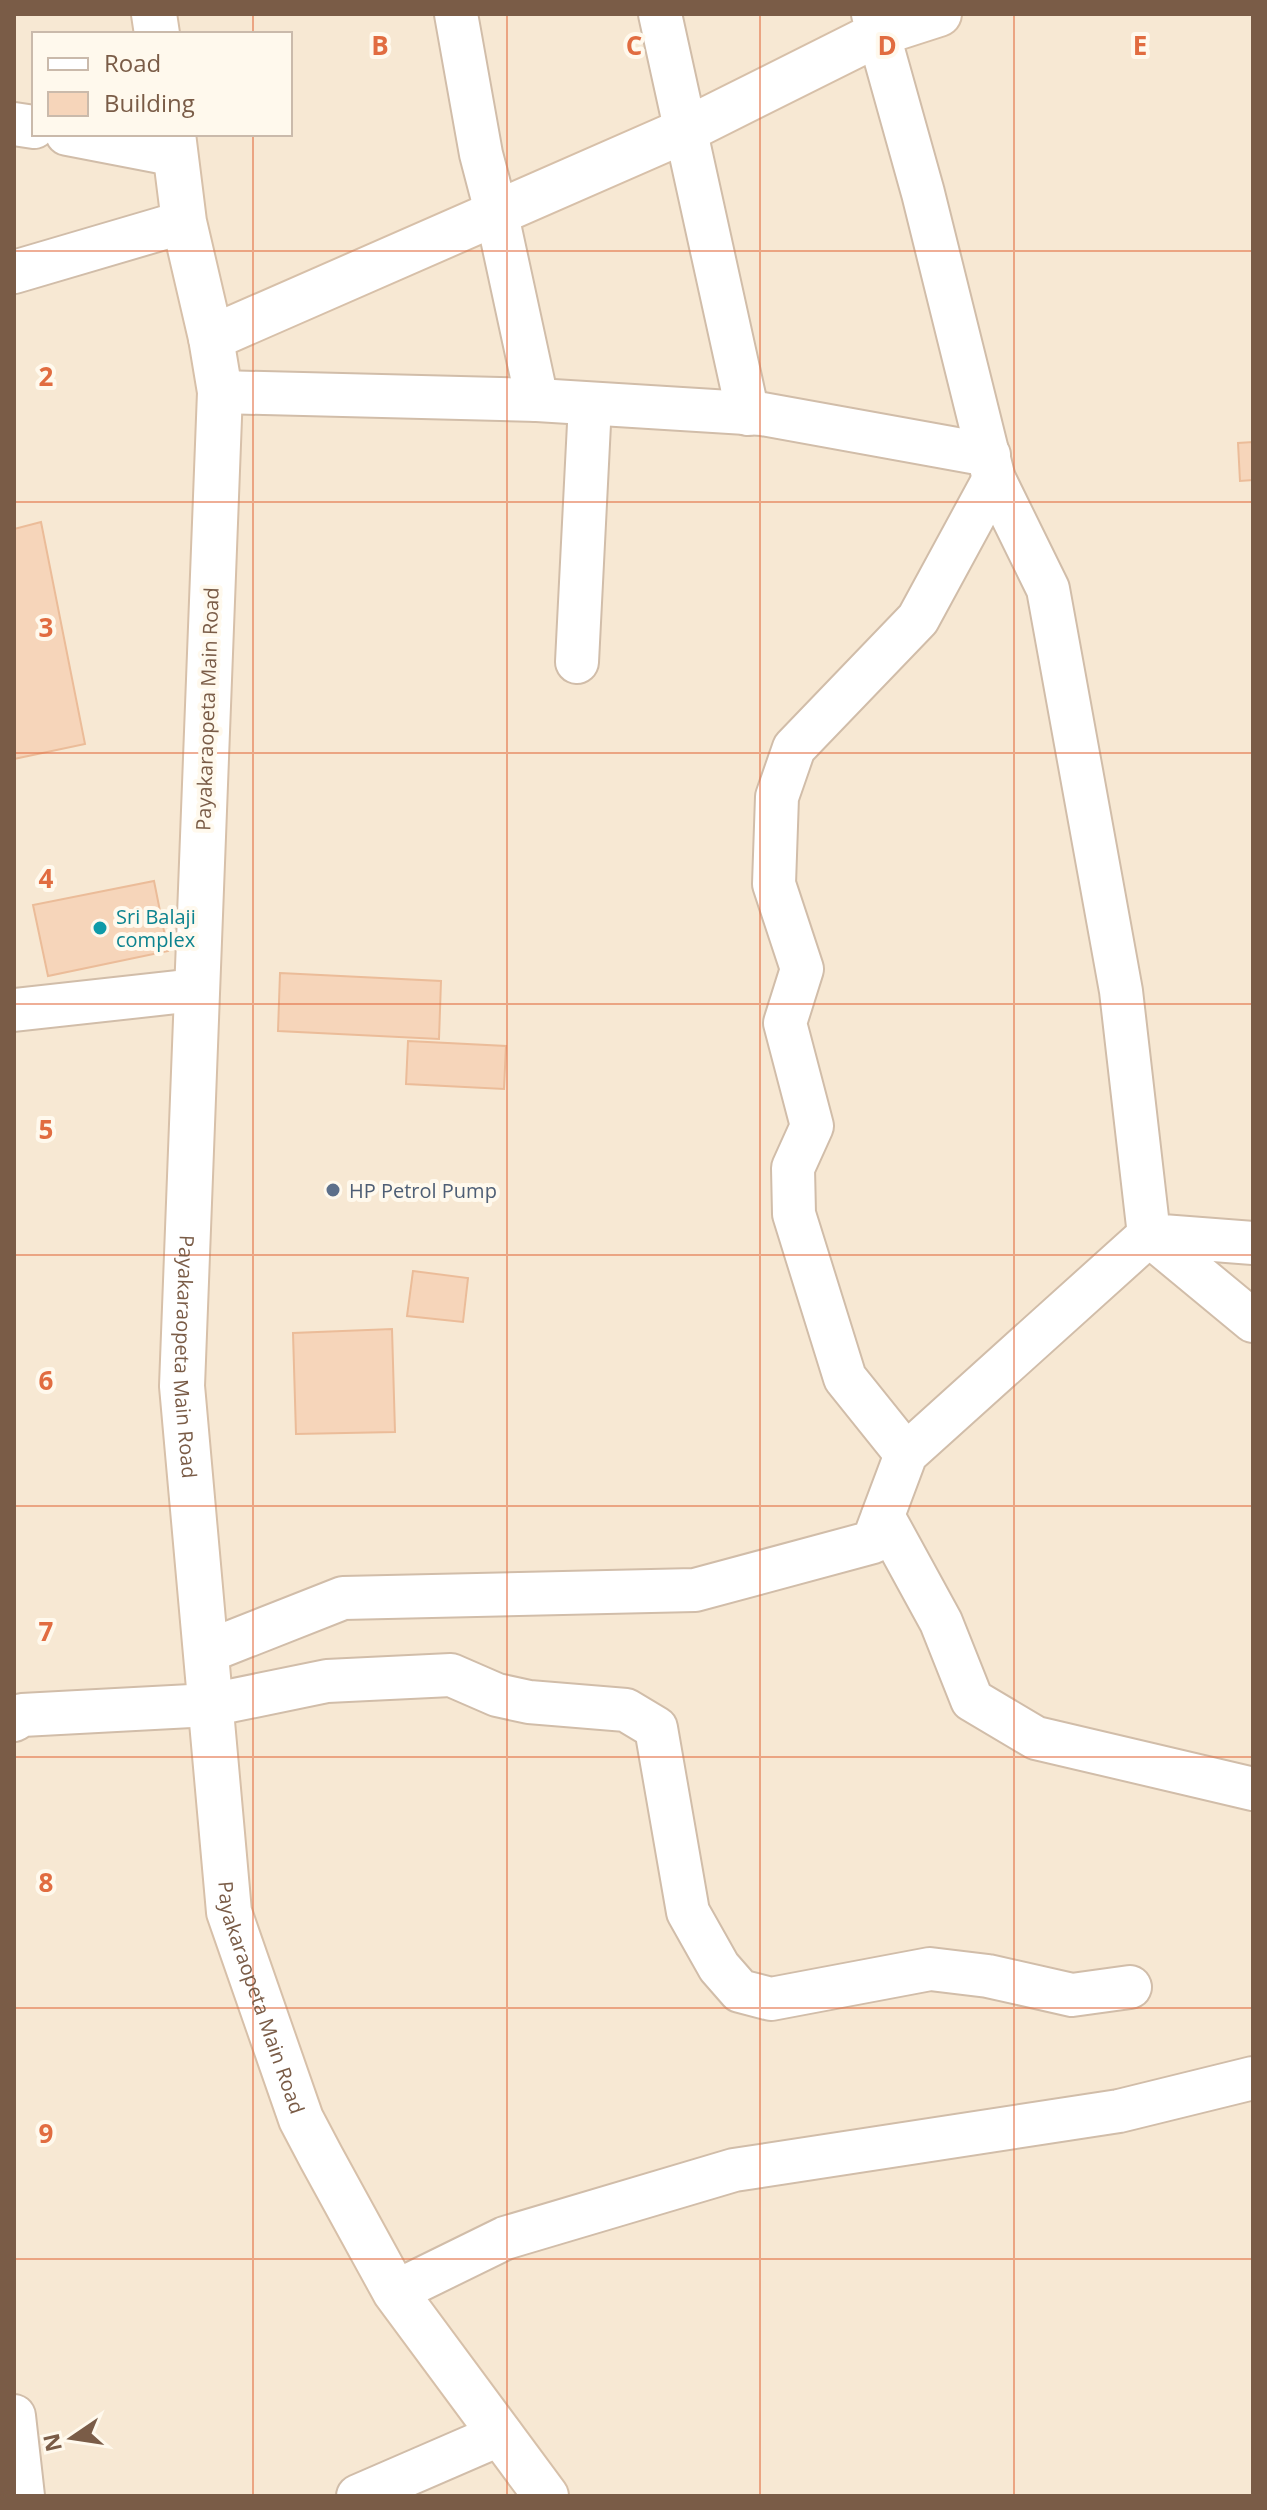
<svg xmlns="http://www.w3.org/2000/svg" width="1267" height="2510" viewBox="0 0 1267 2510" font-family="'Open Sans',sans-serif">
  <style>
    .residential { fill: #f7e8d3; fill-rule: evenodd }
    .building { fill: #f6d5ba; stroke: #ebbc99; stroke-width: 2 }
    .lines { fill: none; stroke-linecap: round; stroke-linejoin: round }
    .street-casing { stroke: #d1bda9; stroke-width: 46 }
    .secondary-casing { stroke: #d7c0a9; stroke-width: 48 }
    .street { stroke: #fff; stroke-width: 42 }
    .secondary { stroke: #fff; stroke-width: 44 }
    .grid { fill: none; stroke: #e16c40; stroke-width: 2; stroke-opacity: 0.55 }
    .culture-dot { fill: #0f9aa8; stroke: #fff9ed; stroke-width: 3 }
    .service-dot { fill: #5c6f8a; stroke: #fff9ed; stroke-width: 3 }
    .labels { text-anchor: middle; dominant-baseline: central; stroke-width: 8; stroke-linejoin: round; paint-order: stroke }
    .street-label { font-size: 20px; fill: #7a5c47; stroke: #fff9ed }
    .culture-label { font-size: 20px; fill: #0d838f; stroke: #fff9ed; text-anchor: start }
    .service-label { font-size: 20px; fill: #4e5e75; stroke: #fff9ed; text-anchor: start }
    .grid-label { font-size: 26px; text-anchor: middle; font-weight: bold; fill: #e16c40; stroke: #fff9ed; stroke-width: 8; stroke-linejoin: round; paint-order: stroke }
  </style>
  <rect width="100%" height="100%" fill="#fef6e5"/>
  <path class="residential" d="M14,14H1253V2496H14ZM34,34H290V134H34Z"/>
  <g class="building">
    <path d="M1253,442V480L1240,481L1238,443Z"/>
    <path d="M41,522L85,744L14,759V529Z"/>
    <path d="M154,881L168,951L48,976L33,905Z"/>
    <path d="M280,973L441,981L439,1039L278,1031Z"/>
    <path d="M408,1041L506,1046L504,1089L406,1084Z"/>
    <path d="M413,1271L468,1278L463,1322L407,1316Z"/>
    <path d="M392,1329L395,1432L296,1434L293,1333Z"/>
  </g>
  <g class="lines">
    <g class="street-casing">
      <g id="street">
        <path d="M456,14L481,154L497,215L537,400"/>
        <path d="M660,14L748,414"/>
        <path d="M873,14L923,193L994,479L1048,589L1121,991L1149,1235L1253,1243"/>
        <path d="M14,124L34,127"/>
        <path d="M67,134L176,155"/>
        <path d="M14,272L184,222"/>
        <path d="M220,392L537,400L762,414L989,455"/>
        <path d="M577,662L590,404"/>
        <path d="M14,1010L195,990"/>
        <path d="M906,1454L845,1378L794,1214L793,1168L812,1126L785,1023L802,969L774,884L777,797L794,748L918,619L994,479"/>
        <path d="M883,1516L941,1622L972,1700L1036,1738L1253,1789"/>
        <path d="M206,1652L343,1598L695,1590L873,1542L906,1454L1149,1235L1253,1321"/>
        <path d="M14,1720L22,1715L210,1705L327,1681L451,1675L497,1695L529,1702L626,1710L656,1728L688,1912L719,1967L740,1991L771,1999L930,1969L988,1976L1072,1995L1130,1987"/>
        <path d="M395,2292L505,2238L734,2170L1119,2111L1253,2078"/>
        <path d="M14,2416L23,2496"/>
        <path d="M358,2496L501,2434"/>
      </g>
    </g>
    <g class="secondary-casing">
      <g id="secondary">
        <path d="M154,14L157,34"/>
        <path id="s1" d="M173,134L184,222L211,338L220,392L182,1386L229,1912L301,2119L321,2157L395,2292L546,2496"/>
        <path d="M211,338L686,130L880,33L939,14"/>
      </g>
    </g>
    <use href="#street" class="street"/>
    <use href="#secondary" class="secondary"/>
  </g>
  <path class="grid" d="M253,14V34M507,14V2496M760,14V2496M1014,14V2496M253,134V2496M14,251H1253M14,502H1253M14,753H1253M14,1004H1253M14,1255H1253M14,1506H1253M14,1757H1253M14,2008H1253M14,2259H1253"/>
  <circle class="culture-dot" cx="100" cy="928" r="8"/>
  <circle class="service-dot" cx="333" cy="1190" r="8"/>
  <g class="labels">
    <g class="street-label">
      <text transform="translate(207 709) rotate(-88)">Payakaraopeta Main Road</text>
      <text stroke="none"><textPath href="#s1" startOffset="1228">Payakaraopeta Main Road</textPath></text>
      <text stroke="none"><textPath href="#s1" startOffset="1876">Payakaraopeta Main Road</textPath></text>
    </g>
    <g class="culture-label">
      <text x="116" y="916">Sri Balaji<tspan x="116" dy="23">complex</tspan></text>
    </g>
    <g class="service-label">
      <text x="349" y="1190">HP Petrol Pump</text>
    </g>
  </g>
  <g class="grid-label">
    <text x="380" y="55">B</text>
    <text x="634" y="55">C</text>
    <text x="887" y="55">D</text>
    <text x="1140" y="55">E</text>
    <text x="46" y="386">2</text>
    <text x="46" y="637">3</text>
    <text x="46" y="888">4</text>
    <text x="46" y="1139">5</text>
    <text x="46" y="1390">6</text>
    <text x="46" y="1641">7</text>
    <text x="46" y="1892">8</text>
    <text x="46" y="2143">9</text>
  </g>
  <rect width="1267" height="2510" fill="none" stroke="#7a5c47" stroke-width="32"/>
  <rect x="32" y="32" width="260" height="104" fill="#fff9ed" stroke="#cabaab" stroke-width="2"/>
  <rect x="48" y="58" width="40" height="12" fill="#ffffff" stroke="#cabaab" stroke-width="2"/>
  <text x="104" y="72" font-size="24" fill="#7a5c47">Road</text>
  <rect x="48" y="92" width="40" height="24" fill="#f6d5ba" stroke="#cabaab" stroke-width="2"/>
  <text x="104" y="112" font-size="24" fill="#7a5c47">Building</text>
  <g transform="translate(72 2438) rotate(257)" stroke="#fff9ed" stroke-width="6" paint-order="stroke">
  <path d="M0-6L14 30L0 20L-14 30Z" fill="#7a5c47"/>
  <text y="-12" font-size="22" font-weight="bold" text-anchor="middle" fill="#7a5c47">N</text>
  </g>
</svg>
